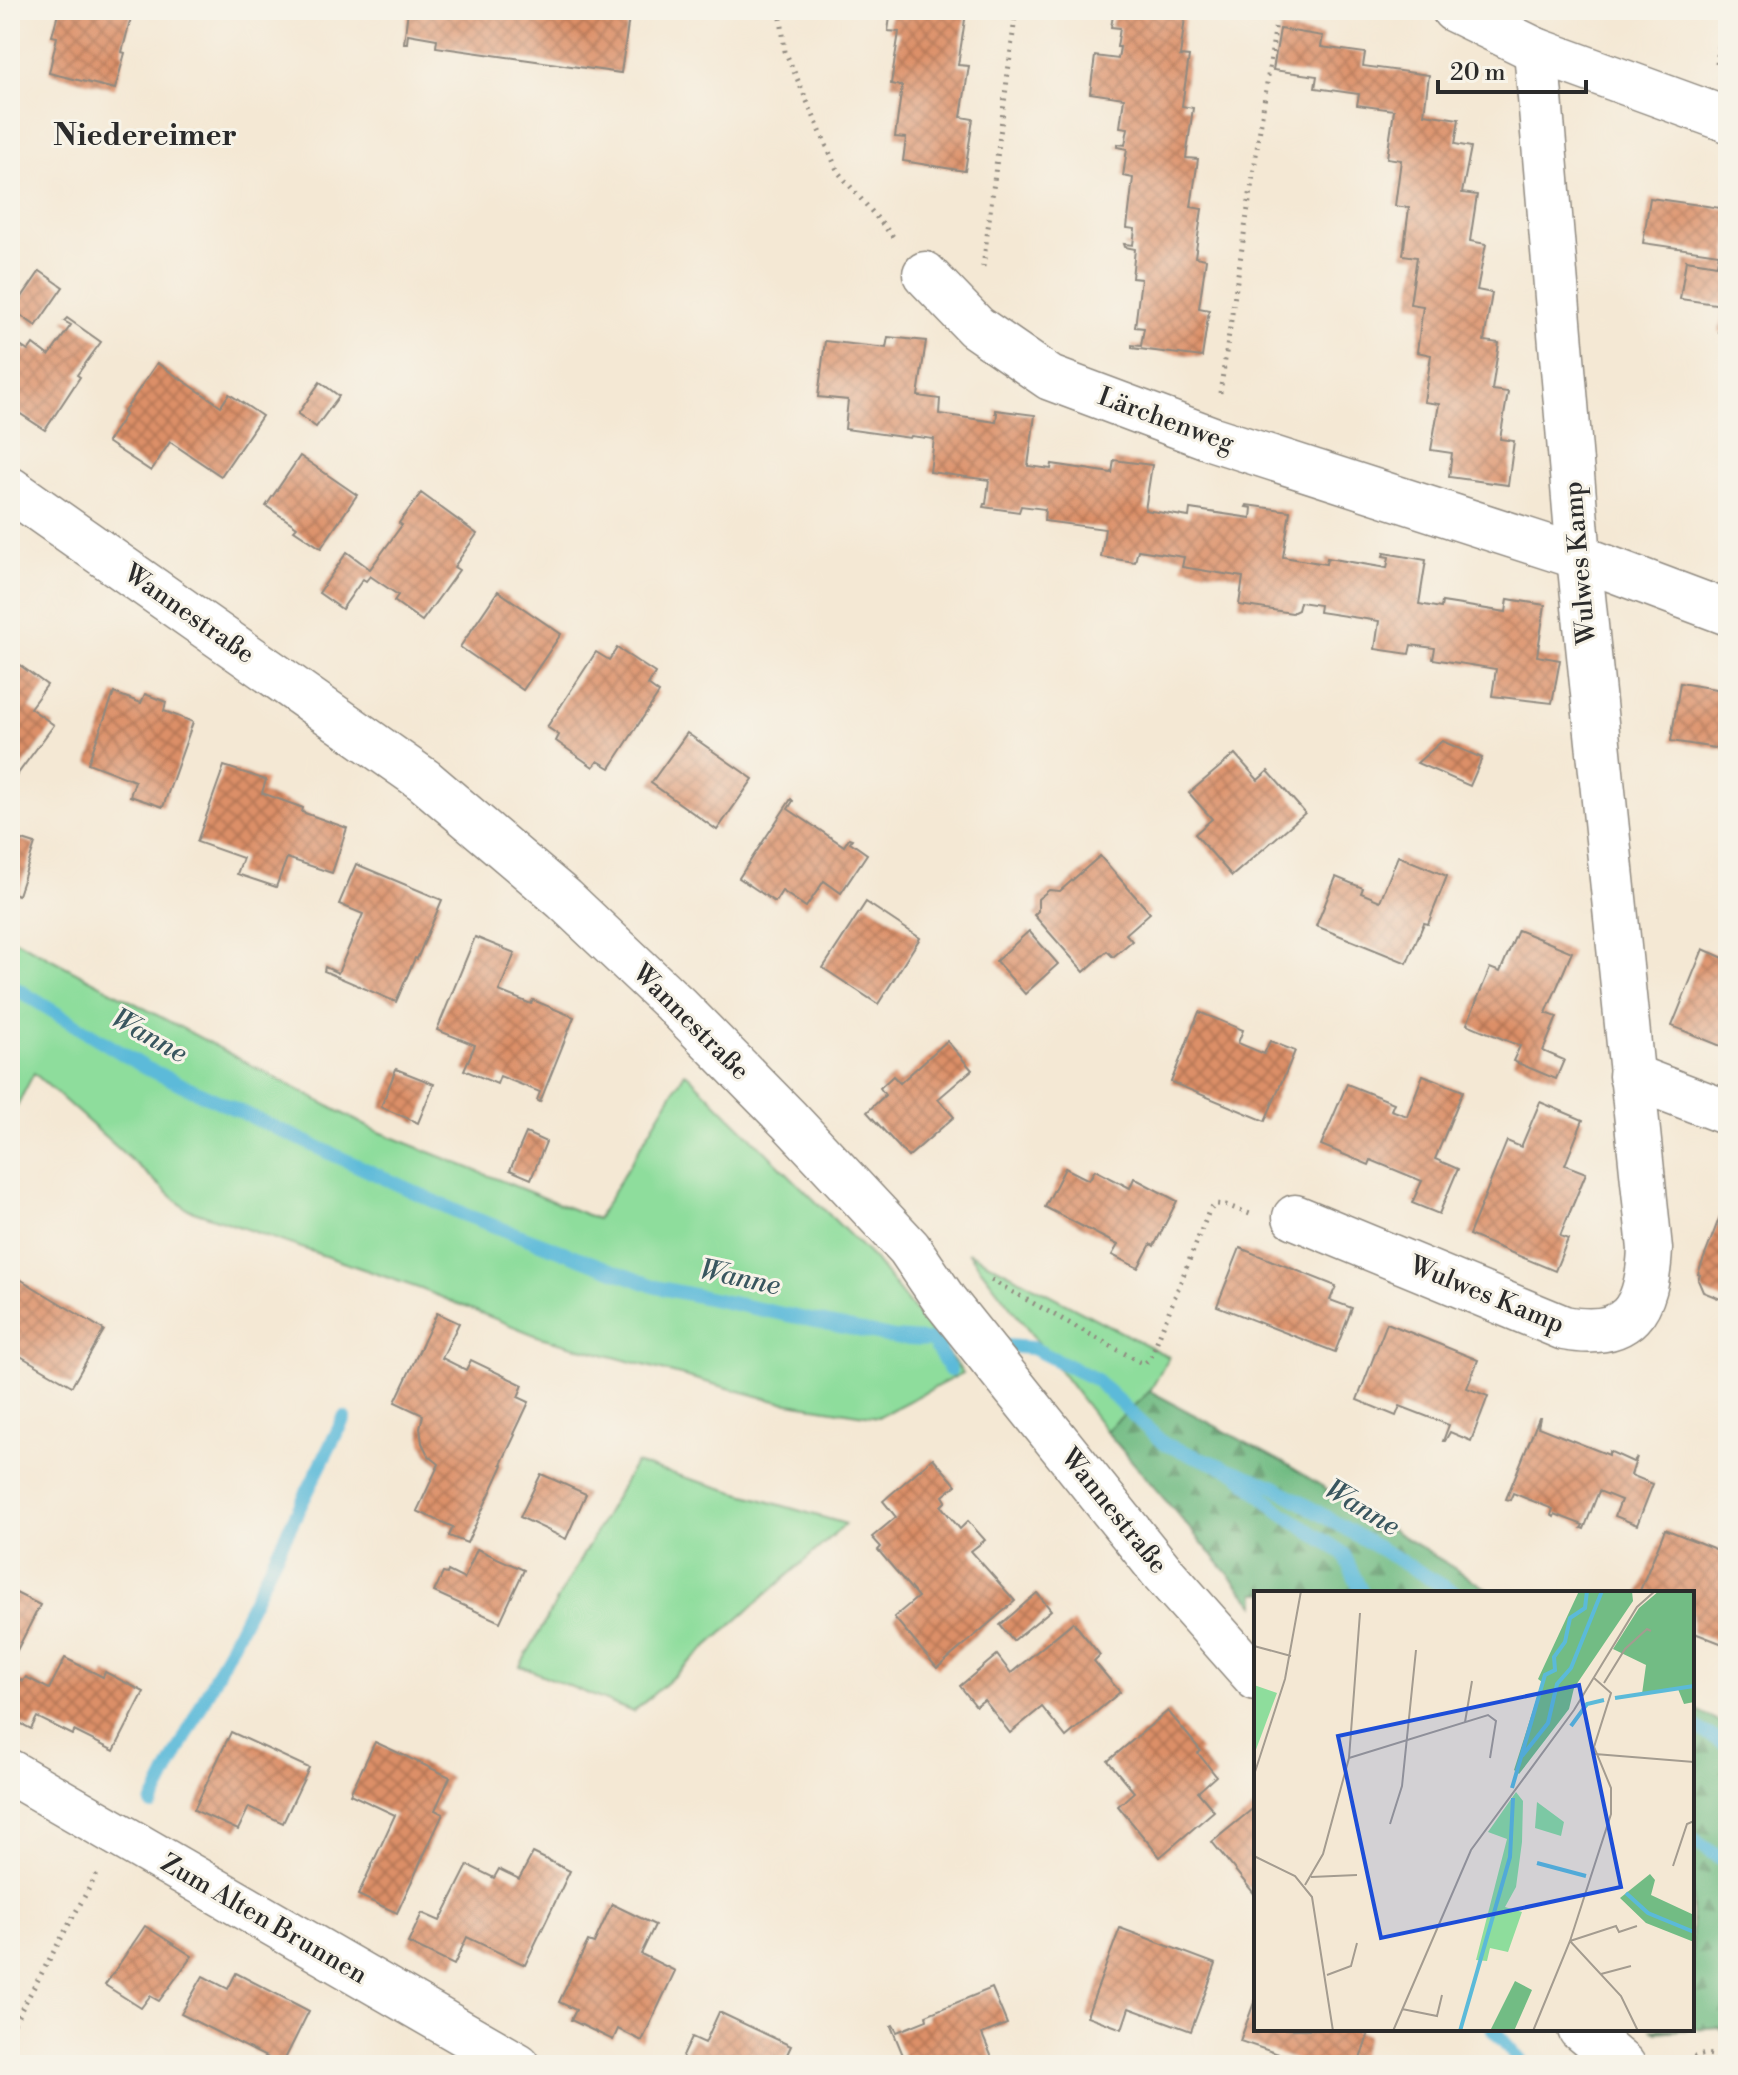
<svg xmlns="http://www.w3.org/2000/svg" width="1738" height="2075" viewBox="0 0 1738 2075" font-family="'Libre Bodoni',serif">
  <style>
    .grass { fill: #8edd9c; stroke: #5c8464; stroke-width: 2 }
    .forest { fill: url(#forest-firs); stroke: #4e7458; stroke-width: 2 }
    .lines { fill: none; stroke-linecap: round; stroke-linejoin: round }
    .stream { stroke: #5bbad9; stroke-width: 14 }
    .building { fill: url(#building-cross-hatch) }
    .minor-casing { stroke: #908a80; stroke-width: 47 }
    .tertiary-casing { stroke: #908a80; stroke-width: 47 }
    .path { stroke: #908a80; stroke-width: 5; stroke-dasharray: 2 6; stroke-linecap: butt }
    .minor { stroke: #fff; stroke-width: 44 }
    .tertiary { stroke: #fff; stroke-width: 44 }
    .labels { text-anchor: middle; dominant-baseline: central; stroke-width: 6; stroke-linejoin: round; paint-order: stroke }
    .street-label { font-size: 26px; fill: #2b2b2b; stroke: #f7f3e8 }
    .water-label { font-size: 28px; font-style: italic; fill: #39565f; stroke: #f7f3e8 }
    .quarter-label { font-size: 30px; font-weight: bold; fill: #2b2b2b; stroke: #f7f3e8 }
    .inset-river { fill: none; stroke: #5bbad9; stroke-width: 4 }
    .inset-road { fill: none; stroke: #a49c90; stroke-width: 2 }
    .view { fill: #1d4ed8; fill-opacity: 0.15; stroke: #1d4ed8; stroke-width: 4 }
    .inset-edge { fill: none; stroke: #2b2b2b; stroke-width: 4 }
  </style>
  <defs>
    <pattern id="forest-firs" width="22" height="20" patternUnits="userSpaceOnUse" patternTransform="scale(2)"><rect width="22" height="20" fill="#72bc84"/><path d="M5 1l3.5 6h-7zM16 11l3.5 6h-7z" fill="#5e996c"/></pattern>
    <pattern id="building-cross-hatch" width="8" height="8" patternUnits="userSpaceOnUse" patternTransform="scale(2)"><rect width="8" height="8" fill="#dc8f67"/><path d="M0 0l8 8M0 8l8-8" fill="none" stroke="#b37555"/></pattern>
  </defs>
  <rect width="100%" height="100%" fill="#f7f3e8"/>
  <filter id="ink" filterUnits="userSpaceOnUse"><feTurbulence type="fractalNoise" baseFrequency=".0125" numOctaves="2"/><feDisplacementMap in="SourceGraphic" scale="16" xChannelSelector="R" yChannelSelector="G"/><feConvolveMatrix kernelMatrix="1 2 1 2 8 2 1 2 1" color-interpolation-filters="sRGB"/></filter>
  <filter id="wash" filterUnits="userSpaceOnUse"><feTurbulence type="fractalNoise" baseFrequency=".006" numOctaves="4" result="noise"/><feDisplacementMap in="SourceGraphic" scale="32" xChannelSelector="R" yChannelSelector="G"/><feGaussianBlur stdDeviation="1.8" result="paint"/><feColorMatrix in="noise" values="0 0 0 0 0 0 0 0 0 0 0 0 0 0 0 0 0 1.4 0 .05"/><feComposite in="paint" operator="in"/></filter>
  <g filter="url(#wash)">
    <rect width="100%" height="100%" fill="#f4e8d4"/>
    <g class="grass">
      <path d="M10,937L372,1129L597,1219L685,1072L874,1259L963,1373L878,1417L776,1401L540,1337L421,1289L185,1208L34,1073L10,1119Z"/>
      <path d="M968,1252L1169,1357L1150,1391L1106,1431Z"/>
      <path d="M635,1463L846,1524L633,1712L520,1666Z"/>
    </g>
    <g class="forest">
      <path d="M1150,1391L1288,1465L1494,1593H1256V1606L1106,1431Z"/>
      <path d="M1692,1707L1728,1727V2038L1719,2027L1656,2032L1652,2029H1692Z"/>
    </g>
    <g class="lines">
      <g class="stream">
        <path d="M10,985L146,1068L460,1213L656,1287L895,1338L969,1343"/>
        <path d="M932,1340L950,1370"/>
        <path d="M993,1345L1032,1348L1095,1379L1164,1444L1275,1487L1455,1593"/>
        <path d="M1241,1477L1278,1510L1343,1553L1362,1593"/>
        <path d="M1692,1726L1728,1745"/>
        <path d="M152,1804L344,1418"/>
        <path d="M1692,1839L1728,1863"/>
        <path d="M1493,2029L1524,2065"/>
      </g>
    </g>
    <g id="blocks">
      <g class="building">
        <path d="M59,10H133L122,52L125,53L115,89L49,73L57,37L52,36Z"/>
        <path d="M408,10H630L621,73L436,47L437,39L408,34L407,43H404Z"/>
        <path d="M891,10H943L966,13L958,65L969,66L961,117L973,119L965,171L903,161L906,138L895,137L902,86L891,84L899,32L888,31Z"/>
        <path d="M1114,10H1186L1180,56L1189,57L1182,106L1193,108L1186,158L1198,159L1191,207L1202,209L1195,257L1206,259L1199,308L1209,310L1202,357L1132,348V345L1141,346L1144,328L1135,327L1141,279L1132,278L1135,249L1125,247L1124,244L1133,245L1135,229L1127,228L1133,178L1123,176L1127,149L1117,147V144L1125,145L1128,128L1120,127L1124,98L1090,93L1095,56L1118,59L1120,47H1117L1120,28L1111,27Z"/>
        <path d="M1280,29L1323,36L1321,47L1365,53L1363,66L1429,75L1424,114L1459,119L1455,144L1471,147L1462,193L1477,195L1470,241L1486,244L1477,290L1492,293L1484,341L1499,343L1492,390L1508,392L1500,439L1514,441L1508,485L1449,477L1452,453L1431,450L1439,404L1424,402L1431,355L1417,352L1423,306L1410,304L1417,257L1403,255L1409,208L1395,206L1401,160L1387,158L1394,110L1357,105L1359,94L1315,88L1317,76L1273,70Z"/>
        <path d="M1650,198L1728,209V334L1719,332L1723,305L1680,299L1686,260L1717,265L1719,254L1643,243Z"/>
        <path d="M40,271L63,287L36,326L13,310Z"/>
        <path d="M67,318L101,342L77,375L80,377L45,430L10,407V376L13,371L10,369V355L17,344L28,351L33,344L49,356L71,325L64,321Z"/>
        <path d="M888,337L926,341L918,396L940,399L939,414L996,422L997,413H995V410L1035,415L1028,466L1051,469L1052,464L1112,473L1114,460L1152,465L1145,510L1189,517L1190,509L1251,518L1252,508L1246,507L1247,505L1290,511L1283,557L1326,564L1327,558L1387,568L1389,557L1383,556L1384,553L1426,560L1419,604L1441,608L1442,602L1506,612L1508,599L1545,605L1537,656L1560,660L1552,703L1492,696L1496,669L1433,659L1435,648L1411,645L1409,654L1375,649L1379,621L1319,612L1320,605L1300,602L1298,610L1292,613L1239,605L1243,577L1182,567L1184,557L1138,550L1135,562L1101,557L1105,529L1044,521L1045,509L1021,506L1019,512L983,507L984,504H986L989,480L930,472L934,439L911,436L910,438L845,429L848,400L818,397L825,341L886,348Z"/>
        <path d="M157,363L221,406L229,394L262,416L221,476L170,442L151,471L107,442L125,415L123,413Z"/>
        <path d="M320,382L339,396L316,427L298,414Z"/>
        <path d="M300,456L357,495L321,548L294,530L297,527L266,506Z"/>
        <path d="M421,493L477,534L454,567L459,570L422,621L394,601L398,595L370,576L366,581L363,579L342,609L319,593L347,552L370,569L402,525L399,523Z"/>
        <path d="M498,591L561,634L523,690L460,647Z"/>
        <path d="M617,648L655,673L648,685L659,693L610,768L598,761L593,767L556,741L559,735L547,727L596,652L609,660Z"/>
        <path d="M10,658L47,685L30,708L54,725L14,779L10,776Z"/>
        <path d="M1680,683L1728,691V750L1671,741Z"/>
        <path d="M114,693L141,703L145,694L166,702L164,711L193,722L163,807L130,796L135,781L88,763Z"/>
        <path d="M687,733L753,779L717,830L651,783Z"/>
        <path d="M1442,741L1482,758L1470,786L1417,763Z"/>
        <path d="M1235,754L1258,780L1268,771L1305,813L1232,876L1195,834L1212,819L1189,793Z"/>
        <path d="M224,766L266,780L262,793L303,808L302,812L347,828L332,873L287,858L276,887L237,874L243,858L197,842Z"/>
        <path d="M791,799L793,801L788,809L844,846L849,838L852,839L850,842L867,854L841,893L824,881L806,907L782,891L775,902L739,878Z"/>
        <path d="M10,836L35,844L18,895L10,892Z"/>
        <path d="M1100,856L1150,913L1126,934L1132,941L1113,957L1107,951L1084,972L1034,915L1038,911V899L1049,890L1060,891Z"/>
        <path d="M1398,856L1447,876L1428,924L1424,923L1407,963L1316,926L1336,877L1363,888L1361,893L1380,901Z"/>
        <path d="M356,864L442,900L417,959L415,958L396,1002L324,971L325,967L338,973L363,914L339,904Z"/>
        <path d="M866,902L920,938L878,1004L823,968Z"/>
        <path d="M1518,930L1572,952L1546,1013L1557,1017L1543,1051L1564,1060L1556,1079L1513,1061L1520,1046L1467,1024L1490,968L1500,972Z"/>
        <path d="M1029,931L1058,964L1025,994L996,961Z"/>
        <path d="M475,937L515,953L499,991L531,1004L533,1000L574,1017L540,1102L537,1100L540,1092L500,1076L497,1084L464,1070L475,1045L437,1030Z"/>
        <path d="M1703,949L1728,960V1049L1672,1026Z"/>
        <path d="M1199,1012L1243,1030L1238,1043L1264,1054L1270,1041L1295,1051L1265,1121L1171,1082Z"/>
        <path d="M947,1041L972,1070L938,1099L954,1117L908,1157L867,1112L885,1095L880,1088L893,1076L900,1083Z"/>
        <path d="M396,1069L434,1084L418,1123L381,1107Z"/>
        <path d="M1423,1075L1463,1091L1435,1159L1458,1169L1439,1214L1412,1203L1422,1181L1371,1160L1369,1165L1321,1145L1347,1084L1394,1103L1391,1110L1407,1116Z"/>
        <path d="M1540,1102L1583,1120L1565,1165L1586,1173L1560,1236L1568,1239L1555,1271L1469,1235L1507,1141L1521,1147Z"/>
        <path d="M526,1133L546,1142L531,1179L510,1170Z"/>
        <path d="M1065,1168L1089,1180L1095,1170L1130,1188L1134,1178L1177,1201L1154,1246L1151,1244L1138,1268L1112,1255L1118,1245L1045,1207Z"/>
        <path d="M1728,1195V1302L1703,1292L1698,1280L1700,1275L1698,1274Z"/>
        <path d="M1240,1248L1336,1286L1330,1300L1352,1308L1335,1352L1217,1306Z"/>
        <path d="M10,1273L104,1330L72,1386L10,1350Z"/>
        <path d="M437,1313L459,1323L442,1358L466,1370L471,1360L523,1385L518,1397L529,1402L514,1434L515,1435L501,1464L503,1465L467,1543L449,1536L453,1527L417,1511L439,1464L428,1455L422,1443L420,1428L423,1415L395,1402Z"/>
        <path d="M1387,1323L1478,1360L1467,1388L1488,1396L1471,1441L1450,1432L1445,1441H1443L1449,1425L1400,1406L1396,1416L1357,1400Z"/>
        <path d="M1539,1418H1540L1538,1427L1609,1455V1451L1633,1462L1637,1457L1631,1475L1653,1484L1637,1525L1615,1516L1621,1500L1599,1491L1584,1529L1581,1528L1583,1525L1555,1514L1554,1517L1551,1515L1553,1509L1513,1493L1510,1500L1506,1499Z"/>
        <path d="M933,1458L956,1485L943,1496L946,1501L941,1506L960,1529L968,1521L985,1540L971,1551L1015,1601L937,1668L894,1617L918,1597L878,1550L881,1547L872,1537L896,1517L883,1501Z"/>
        <path d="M541,1474L586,1494L566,1539L520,1517Z"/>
        <path d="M1665,1529L1728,1554V1646L1692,1632V1593H1639Z"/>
        <path d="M477,1549L524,1570L500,1622L434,1592L443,1573L447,1574L448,1571L464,1579Z"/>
        <path d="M10,1590L40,1605L10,1664Z"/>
        <path d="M1037,1593L1051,1610L1013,1641L1000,1625Z"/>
        <path d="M1073,1622L1100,1655L1094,1661L1120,1692L1066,1737L1042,1707L1010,1733L984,1700L976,1706L960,1686L997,1655L1011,1673Z"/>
        <path d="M65,1658L103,1677L105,1672L144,1692L114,1751L74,1731L73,1735L37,1717L31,1729L10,1718V1675L23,1681L26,1677L49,1689Z"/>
        <path d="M1168,1711L1201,1751L1198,1753L1216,1776L1198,1792L1214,1811L1160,1857L1118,1806L1134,1792L1108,1761Z"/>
        <path d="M231,1732L309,1768L283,1823L249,1807L238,1830L194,1810Z"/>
        <path d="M375,1742L450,1777L435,1810L443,1814L397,1913L358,1895L395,1815L350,1794Z"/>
        <path d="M1256,1806V1896L1212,1842Z"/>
        <path d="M533,1853L570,1871L525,1965L467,1937L454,1965L408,1943L422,1913L440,1921L468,1865L494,1878L499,1869L519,1879Z"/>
        <path d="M612,1904L655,1925L641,1954L675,1971L642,2041L618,2029L613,2040L571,2020L576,2010L559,2002L588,1941L594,1943Z"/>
        <path d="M145,1926L192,1956L159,2001L150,1996L141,2008L105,1985Z"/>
        <path d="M1120,1928L1216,1964L1191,2031L1129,2008L1122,2029L1087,2016Z"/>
        <path d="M236,1973L309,2011L282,2065L181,2014L203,1976L228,1989Z"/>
        <path d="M992,1988L1007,2024L982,2034L993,2060L981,2065H907L891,2026L893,2025L897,2032L927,2020L926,2015Z"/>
        <path d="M1256,1997V2029H1352L1368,2035L1358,2065H1311L1240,2041Z"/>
        <path d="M719,2012L791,2046L782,2065H679L692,2037L705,2043Z"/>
      </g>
    </g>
  </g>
  <g filter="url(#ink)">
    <use href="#blocks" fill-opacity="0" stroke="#908a80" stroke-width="2"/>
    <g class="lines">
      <g class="minor-casing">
        <g id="minor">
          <path d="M1454,10L1536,50L1728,120"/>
          <path d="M925,274L976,327L1050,378L1213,439L1579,557L1728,613"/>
          <path d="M1631,1076L1728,1113"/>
          <path d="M1295,1217L1564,1328C1630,1340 1647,1309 1650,1249L1579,557L1536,50"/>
          <path d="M10,1772L518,2065"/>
        </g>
      </g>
      <g class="tertiary-casing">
        <g id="tertiary">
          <path d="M10,489L424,780L564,899L677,1006L789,1120L909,1248L945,1301L1163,1573L1256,1678"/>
          <path d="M1580,2029L1623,2065"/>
        </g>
      </g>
      <g class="path">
        <path d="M780,10L785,51L838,172L896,240"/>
        <path d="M1717,64L1724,10"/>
        <path d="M983,267L1016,10"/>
        <path d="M1220,393L1278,10"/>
        <path d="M991,1280L1140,1362L1145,1363L1150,1359L1209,1211L1216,1204L1226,1205L1250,1214"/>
        <path d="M10,2030L97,1874"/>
        <path d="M1680,2065L1682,2062C1701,2054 1711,2049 1728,2064"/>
      </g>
      <use href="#minor" class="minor"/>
      <use href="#tertiary" class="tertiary"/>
    </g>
  </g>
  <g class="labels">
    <g class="street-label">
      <text transform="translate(1166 420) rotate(20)">Lärchenweg</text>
      <text transform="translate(1580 563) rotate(-95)">Wulwes Kamp</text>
      <text transform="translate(189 614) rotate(35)">Wannestraße</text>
      <text transform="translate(691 1022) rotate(45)">Wannestraße</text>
      <text transform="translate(1487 1295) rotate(22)">Wulwes Kamp</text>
      <text transform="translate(1114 1511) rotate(51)">Wannestraße</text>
      <text transform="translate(264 1919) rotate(30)">Zum Alten Brunnen</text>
    </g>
    <g class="water-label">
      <text transform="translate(149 1036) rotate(29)">Wanne</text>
      <text transform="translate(740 1278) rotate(12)">Wanne</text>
      <text transform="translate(1362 1508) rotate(31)">Wanne</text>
    </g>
    <g class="quarter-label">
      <text x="145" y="136">Niedereimer</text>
    </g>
  </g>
  <g transform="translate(1254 1591)">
    <rect width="440" height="440" fill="#f4e8d4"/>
    <path d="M0,94L23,102L0,164ZM262,201L269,210L268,251L262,296L251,316L268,321L254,361L236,357L233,370L222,369L253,248L234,241ZM283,211L310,231L307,245L281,237Z" fill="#8edd9c"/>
    <path d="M325,0H378L379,10L320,97L315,118L265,183L260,179L288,91L284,88ZM405,0H440V111L430,113L424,98L388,103L392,74L359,58L385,17ZM396,283L401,289L397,304L440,324V351L392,332L366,307ZM261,390L278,399L260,440H236Z" fill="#72bc84"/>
    <path class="inset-river" d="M361,107L440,95M317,135L333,113L350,109M268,165L294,132L303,93L317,77L348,0M258,197L291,84L301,79L300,66L311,51L316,27L331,17L333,0M283,272L332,285M372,302L394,322L440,341M206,440L256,266L259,207"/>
    <path class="inset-road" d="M0,55L37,65M350,92L371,58L393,38L397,40M211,131L218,90M341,163L440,171M95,167L234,124L242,130L236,167M0,184L31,88L47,0M136,233L148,195L162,59M0,265L41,285L58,306L79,440M419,275L433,233L440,230M57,286L103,284M51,294L69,263L95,167L106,22M316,350L367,405L384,440M316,350L362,335L365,341L383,335M347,383L377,375M73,384L97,375L103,352M148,418L183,425L188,404M139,440L217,259L320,119L383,16L401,0M279,440L316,350L357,223V197L340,156L357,102L340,87"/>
    <path class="view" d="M325,94L367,296L127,347L84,145Z"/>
    <rect width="440" height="440" class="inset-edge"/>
  </g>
  <rect width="1738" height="2075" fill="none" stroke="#f7f3e8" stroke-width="40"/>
  <path d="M1438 80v12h148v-12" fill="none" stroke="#2b2b2b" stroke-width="4"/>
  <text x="1450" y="80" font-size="24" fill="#2b2b2b" stroke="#f7f3e8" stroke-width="6" paint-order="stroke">20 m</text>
</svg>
